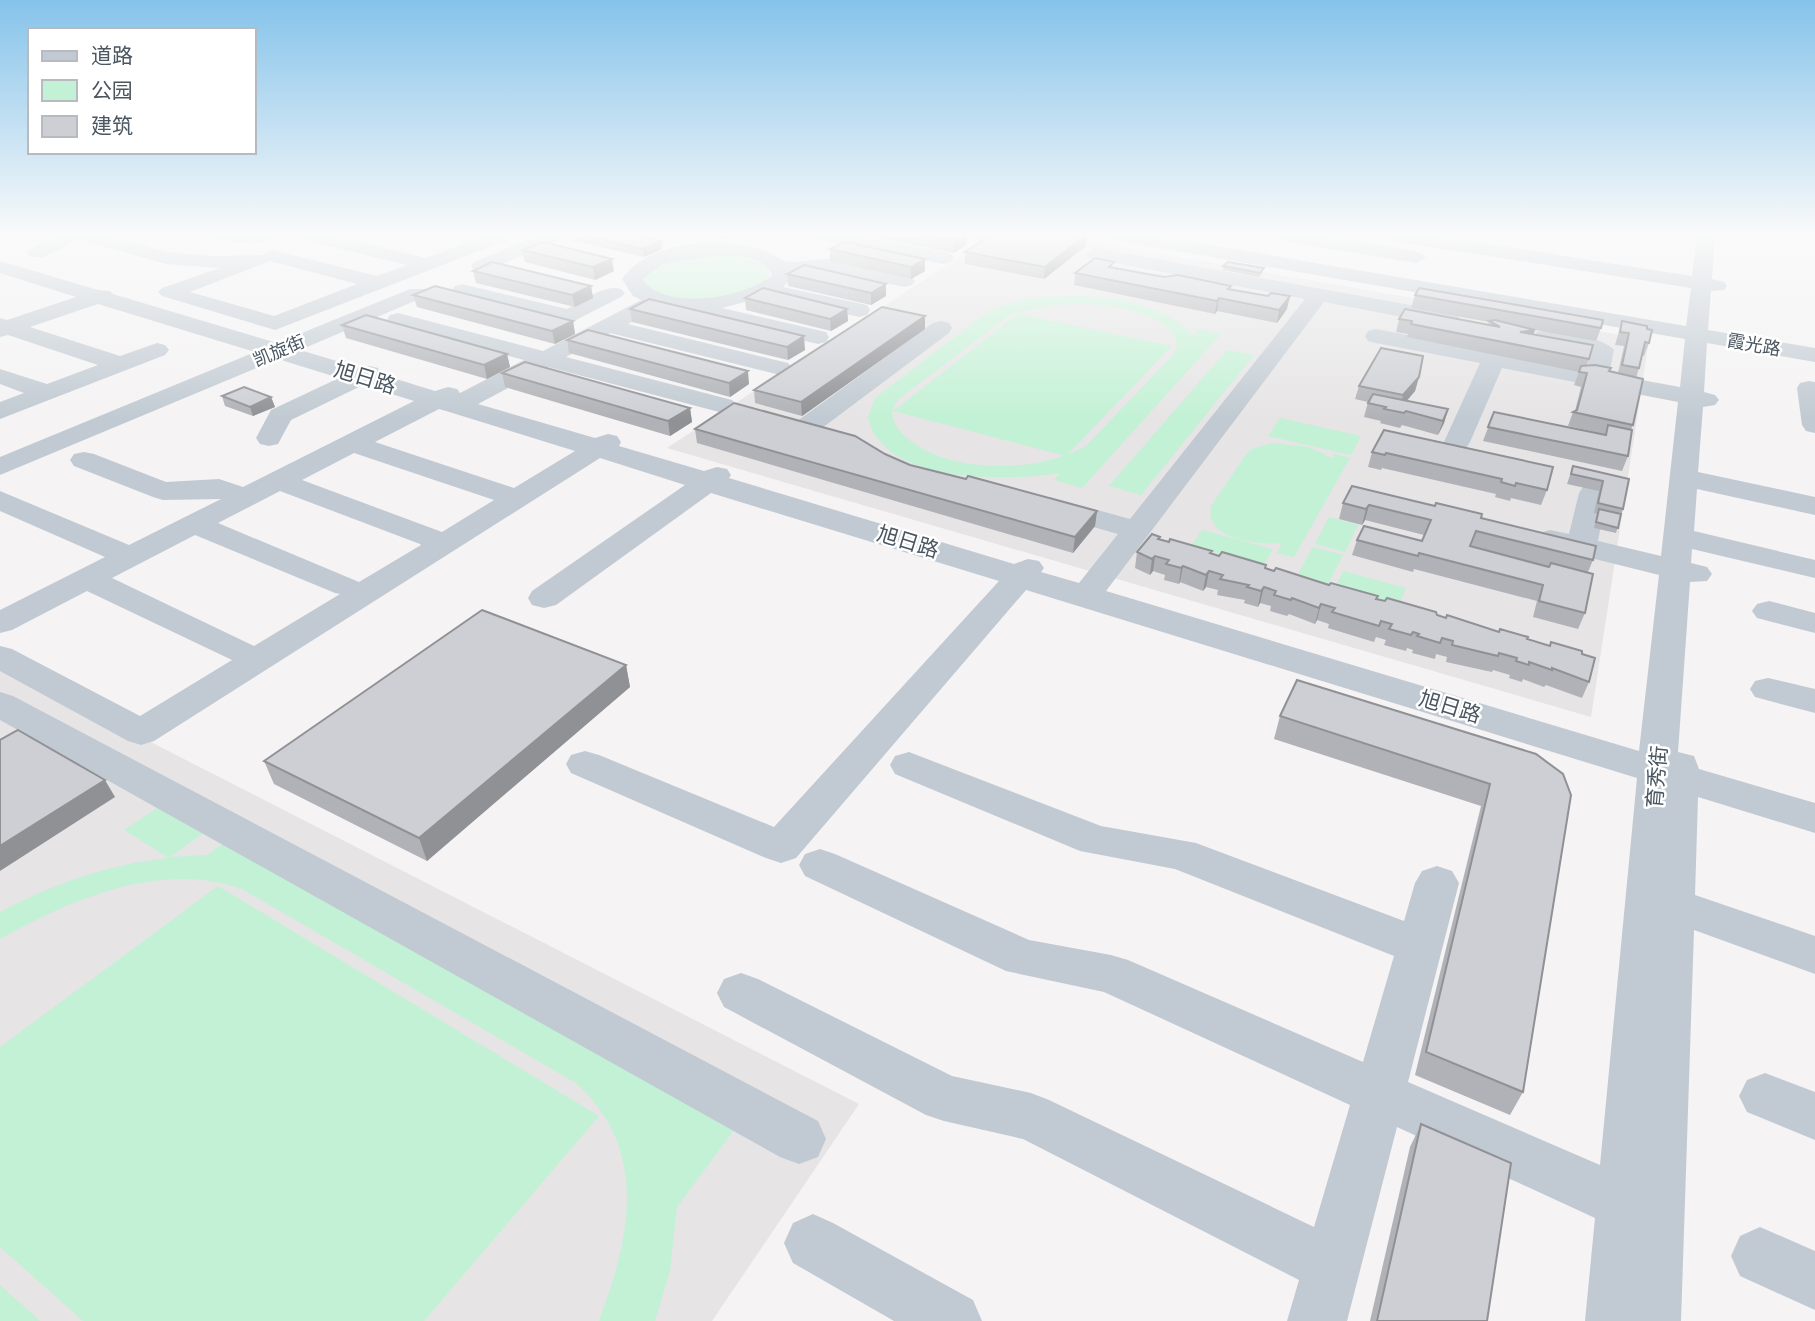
<svg xmlns="http://www.w3.org/2000/svg" width="1815" height="1321" viewBox="0 0 1815 1321" font-family="Karla,'Noto Sans SC',sans-serif">
  <style>
    .education { fill: #e6e4e5 }
    .green { fill: #c3f1d5; fill-rule: evenodd }
    .lines { fill: none; stroke-linecap: round; stroke-linejoin: round }
    .minor { fill: #c1cad2; fill-rule: evenodd }
    .wall { fill: #b0b2b7 }
    .shaded-wall { fill: #909195 }
    .building { fill: #cdcfd5; stroke: #909195; stroke-width: 2 }
    .labels { text-anchor: middle; dominant-baseline: central; stroke-width: 5; stroke-linejoin: round; paint-order: stroke }
    .far-street-label { font-size: 18px; fill: #4a5661; stroke: #fff }
    .street-label { font-size: 21px; fill: #4a5661; stroke: #fff }
  </style>
  <rect width="100%" height="100%" fill="#f5f3f3"/>
  <g class="education">
    <path d="M994,234H1049L1649,340L1591,717L667,448Z"/>
    <path d="M0,665L859,1104L712,1321H0Z"/>
  </g>
  <g class="green">
    <path d="M704,254L744,256L767,266L770,273C759,300 691,303 666,296C658,294 649,288 642,283V275L664,261Z"/>
    <path d="M1068,296C1111,296 1162,302 1193,336L1199,329L1221,334L1082,488L1054,480L1060,473C1009,481 882,485 868,417L875,398L982,316C1008,299 1038,298 1068,296ZM1092,304C1119,308 1169,313 1178,345L1173,355L1087,445C1041,475 932,476 897,427C890,416 891,407 900,398L1010,315L1053,305Z"/>
    <path d="M1018,314L1172,346L1066,456L893,411Z"/>
    <path d="M1227,350L1254,355L1141,495L1109,486Z"/>
    <path d="M1280,418L1361,436L1351,455L1268,436Z"/>
    <path d="M1273,443L1309,447L1332,458L1334,454L1350,458L1294,557L1277,553L1282,543C1260,545 1204,540 1211,506L1247,453L1254,448Z"/>
    <path d="M1329,517L1358,525L1345,552L1315,544Z"/>
    <path d="M1202,530L1273,549L1263,566L1191,546Z"/>
    <path d="M1313,547L1343,555L1328,584L1297,576Z"/>
    <path d="M1343,571L1406,588L1399,605L1335,587Z"/>
    <path d="M160,806L205,832L170,857L207,855L228,840L737,1126L677,1207L670,1271L655,1321H599C630,1238 650,1150 576,1083L242,889C161,860 71,899 0,939V912C53,884 109,864 169,858L124,830Z"/>
    <path d="M218,886L599,1116L424,1321H83L0,1247V1047Z"/>
    <path d="M0,1285L40,1321H0Z"/>
  </g>
  <g class="lines">
    <g class="minor">
      <path d="M59,234H103L167,252L210,256L263,255L272,250L377,276L407,265L296,238L294,234H326L426,258L488,234H514L512,238L275,330L162,296L158,292L162,288L220,268L166,264L78,239L44,257H30L27,253L30,249ZM270,261L357,284L274,316L190,292Z"/>
      <path d="M202,234H284C273,247 221,242 204,238Z"/>
      <path d="M541,234H566L564,238L488,270H474L471,266L474,262Z"/>
      <path d="M810,234H848L944,252L951,254L954,258L951,262L944,264L819,240L812,238Z"/>
      <path d="M972,234H995V235L986,241L974,238Z"/>
      <path d="M1105,234H1146L1686,326L1691,288L1388,240L1379,234H1423L1692,276L1697,234H1715L1712,279L1724,282L1727,286L1724,290L1711,291L1708,330L1815,348V362L1707,343L1704,392L1715,395L1719,400L1715,405L1703,407L1698,472L1815,497V515L1697,489L1694,531L1815,560V578L1692,549L1691,563L1707,567L1712,574L1707,581L1690,582L1678,752L1694,756L1699,769L1815,803V833L1698,797L1695,895L1815,936V974L1694,930L1681,1321H1585L1595,1218L1397,1127L1347,1321H1287L1299,1280L1023,1139L944,1121L926,1115L724,1007L717,993L724,979L741,973L758,979L952,1076L1031,1093L1049,1100L1314,1227L1350,1105L1104,992L1006,971L805,876L799,865L805,854L820,849L835,854L1029,940L1111,955L1128,960L1363,1062L1394,956L1175,869L1080,851L895,774L890,765L895,756L909,752L1101,826L1196,843L1404,921L1415,883L1422,871L1437,866L1452,871L1459,883L1408,1082L1600,1165L1637,778L1026,590L796,858L781,863L766,858L571,773L566,764L571,755L585,751L599,755L774,827L999,581L711,493L556,605L544,608L532,605L528,598L532,591L685,485L600,458L154,741L141,745L128,741L0,671V646L12,649L140,716L232,660L87,591L12,630L0,633V610L105,557L0,511V491L129,545L221,499L163,500L153,497L74,466L70,460L74,454L84,452L94,454L166,482L219,479L243,487L414,401L363,385L291,420L278,444L269,446L260,444L256,438L271,410L339,378L278,359L0,475V457L255,352L98,304L30,327L120,356L157,343L165,345L169,350L165,355L0,419V402L24,393L0,384V369L47,384L98,365L8,335L0,337V318L7,320L76,297L0,273V261L98,290L110,291L113,294L277,343L410,289H424L428,293L424,297L300,350L360,368L369,366L378,368L380,374L435,391L448,387L457,389L460,393L524,360L390,325L387,320L390,315L398,313L543,351L641,300L633,296L622,279C648,241 714,238 756,248C767,250 776,258 785,261C798,264 815,258 828,259C855,261 886,270 912,277L915,281L912,285L905,287L829,271L792,273L793,276L783,287L867,305L870,310L867,315L859,317L767,296L722,308L826,332L829,337L826,342L818,344L698,316L695,311L660,307L628,324L788,363L792,368L788,373L780,375L610,333L566,357L732,400L736,405L732,410L723,413L548,367L478,404L595,438L608,434L617,436L621,442L619,446L704,471L717,467L727,469L731,475L729,478L1014,564L1028,559L1039,561L1044,568L1041,572L1079,583L1118,534L1040,512L1035,506L1040,500L1050,497L1130,519L1305,299L1089,258L1086,254L1096,248L1449,312L1457,314L1460,319L1457,324L1449,326L1324,302L1106,591L1639,751L1659,575L1539,545L1535,539L1539,533L1550,530L1569,534L1579,493L1583,487L1593,484L1603,487L1607,493L1598,541L1661,556L1678,402L1502,368L1470,442L1466,448L1457,450L1448,448L1444,442L1480,363L1376,343L1368,341L1365,336L1368,331L1376,329L1586,369L1590,353L1537,342L1534,337L1537,332C1552,328 1604,337 1614,350L1609,374L1680,387L1685,339L1114,240L1107,238ZM711,256C732,256 761,253 772,275C745,298 666,312 642,279L663,264ZM439,409L446,411L575,451L514,488L375,442ZM354,453L494,500L442,532L302,480ZM280,491L420,544L421,545L359,582L218,523ZM195,535L335,593L340,594L254,646L112,578Z"/>
      <path d="M1270,234H1312L1416,251L1426,257L1416,263L1279,240L1272,238Z"/>
      <path d="M462,284L567,309C583,301 604,284 621,289L625,293L621,297L570,323L455,294L452,290L455,286Z"/>
      <path d="M941,321L949,323L952,328L949,333L814,434L805,436L796,434L792,428L796,422L933,323Z"/>
      <path d="M1809,381L1815,382V433L1806,431L1802,425L1797,388L1800,383Z"/>
      <path d="M1769,601L1815,613V633L1757,618L1752,611L1757,604Z"/>
      <path d="M1768,678L1815,689V713L1755,697L1750,689L1755,681Z"/>
      <path d="M0,692L13,696L818,1121L826,1139L818,1157L799,1164L780,1157L0,720Z"/>
      <path d="M1765,1073L1815,1092V1140L1747,1112L1739,1096L1747,1080Z"/>
      <path d="M813,1214L833,1223L973,1300L982,1321H894L793,1263L784,1243L793,1223Z"/>
      <path d="M1760,1227L1815,1251V1310L1740,1276L1731,1256L1740,1236Z"/>
    </g>
  </g>
  <g class="wall">
    <path d="M574,234H628L661,241L662,249L644,257L575,241Z"/>
    <path d="M701,234H736L726,239Z"/>
    <path d="M857,234H967L966,245L954,253Z"/>
    <path d="M1086,246L1044,279L965,264V252Z"/>
    <path d="M830,249L925,271L911,279L830,261Z"/>
    <path d="M522,250L614,271L595,280L525,262Z"/>
    <path d="M1223,266L1263,272L1259,277L1223,270Z"/>
    <path d="M1113,267L1164,277L1231,286L1230,289L1287,309L1277,323L1217,311L1215,314L1074,285L1075,273Z"/>
    <path d="M473,271L591,286L593,298L575,307L476,283Z"/>
    <path d="M787,274L886,284V296L871,305L788,286Z"/>
    <path d="M413,295L573,321L575,334L555,344L417,307Z"/>
    <path d="M1415,295L1601,328L1596,341L1535,330L1533,334L1589,359L1586,366L1618,373L1624,346L1615,345L1622,321L1647,329L1649,343L1644,356H1642L1639,368L1636,378L1633,425L1631,430L1628,456L1622,471L1483,441L1494,412L1604,434L1568,426L1573,412L1575,411L1581,387L1574,385L1579,372L1407,337L1408,334L1396,332L1399,319L1488,324L1489,322L1411,308Z"/>
    <path d="M745,298L847,309L848,321L831,331L746,310Z"/>
    <path d="M630,309L805,350L788,360L632,322Z"/>
    <path d="M342,325L507,354L510,367L487,379L346,338Z"/>
    <path d="M925,329L802,416L755,403L754,390Z"/>
    <path d="M567,340L749,384L730,397L569,353Z"/>
    <path d="M502,373L690,408L692,422L670,436L505,387Z"/>
    <path d="M1419,377L1415,391L1406,401L1448,409L1444,423L1438,435L1402,425L1400,428L1380,423L1381,421L1364,417L1368,402L1355,399L1359,386Z"/>
    <path d="M222,396L271,397L275,407L253,416L225,406Z"/>
    <path d="M695,429L885,454L910,465L1097,511L1095,526L1073,553L697,443Z"/>
    <path d="M1384,430L1547,490L1541,505L1511,498L1510,501L1495,497L1496,494L1382,468L1381,470L1368,467L1372,452Z"/>
    <path d="M1573,466L1629,479L1623,509L1616,533L1594,528L1597,514L1594,513L1599,491L1567,484Z"/>
    <path d="M1352,486L1481,518L1593,560L1588,572L1585,613L1578,629L1533,617L1537,601L1414,569L1413,572L1352,555L1357,540L1422,541L1424,535L1365,520L1362,525L1339,519L1343,503Z"/>
    <path d="M1160,539L1212,551L1211,554L1329,585L1378,596L1377,599L1582,654L1589,682L1582,698L1546,685L1544,687L1523,679L1522,682L1509,678L1510,675L1493,670L1492,672L1446,662L1447,657L1436,654L1435,659L1412,653L1413,650L1407,648L1406,651L1384,645L1386,640L1376,637L1374,642L1328,628L1329,624L1317,620L1315,624L1289,614L1287,616L1270,611L1271,606L1260,603L1258,607L1244,603L1245,600L1217,595L1218,590L1206,587L1203,591L1180,582L1179,584L1164,580L1165,575L1153,571L1150,575L1135,568L1137,552Z"/>
    <path d="M626,665L630,687L427,861L274,784L264,761Z"/>
    <path d="M1280,716L1571,795L1523,1092L1510,1115L1415,1075L1481,806L1274,739Z"/>
    <path d="M1421,1124L1487,1321H1370L1410,1147Z"/>
  </g>
  <g class="shaded-wall">
    <path d="M725,234H736L726,239Z"/>
    <path d="M967,234L966,245L954,253L955,241Z"/>
    <path d="M1087,234L1086,246L1044,279L1045,267Z"/>
    <path d="M661,241L662,249L644,257L643,249Z"/>
    <path d="M612,259L614,271L595,280L593,267Z"/>
    <path d="M925,259V271L911,279V267Z"/>
    <path d="M886,284V296L871,305V293Z"/>
    <path d="M591,286L593,298L575,307L572,295Z"/>
    <path d="M1290,296L1287,309L1277,323L1279,310Z"/>
    <path d="M1219,298L1217,311L1215,314L1217,301Z"/>
    <path d="M847,309L848,321L831,331L830,319Z"/>
    <path d="M925,316V329L802,416L801,402Z"/>
    <path d="M573,321L575,334L555,344L552,331Z"/>
    <path d="M1535,330L1530,343L1520,332Z"/>
    <path d="M804,336L805,350L788,360L787,347Z"/>
    <path d="M507,354L510,367L487,379L484,365Z"/>
    <path d="M748,371L749,384L730,397L729,383Z"/>
    <path d="M1419,377L1415,391L1400,409L1403,395Z"/>
    <path d="M271,397L275,407L253,416L250,407Z"/>
    <path d="M690,408L692,422L670,436L668,421Z"/>
    <path d="M1448,409L1444,423L1438,435L1443,421Z"/>
    <path d="M1369,505L1365,520L1362,525L1366,509Z"/>
    <path d="M1097,511L1095,526L1073,553L1075,537Z"/>
    <path d="M1155,556L1153,571L1150,575L1152,559Z"/>
    <path d="M1183,566L1180,582L1179,584L1181,568Z"/>
    <path d="M1209,571L1206,587L1203,591L1206,575Z"/>
    <path d="M1264,587L1260,603L1258,607L1261,591Z"/>
    <path d="M1321,604L1317,620L1315,624L1319,608Z"/>
    <path d="M626,665L630,687L427,861L419,838Z"/>
    <path d="M105,780L115,797L0,871V846Z"/>
  </g>
  <g class="building">
    <path d="M578,234H628L661,241L643,249Z"/>
    <path d="M916,234H966L955,241Z"/>
    <path d="M992,234H1087L1045,267L965,252Z"/>
    <path d="M543,242L612,259L593,267L522,250Z"/>
    <path d="M845,242L925,259L911,267L830,249Z"/>
    <path d="M1095,258L1114,262L1109,267L1164,277L1178,275L1231,286L1228,289L1268,296L1271,293L1290,296L1279,310L1219,298L1217,301L1075,273Z"/>
    <path d="M492,262L591,286L572,295L473,271Z"/>
    <path d="M1228,262L1264,268L1260,273L1223,266Z"/>
    <path d="M804,265L886,284L871,293L787,274Z"/>
    <path d="M435,286L573,321L552,331L413,295Z"/>
    <path d="M763,288L847,309L830,319L745,298Z"/>
    <path d="M1419,288L1603,320L1601,328L1415,295Z"/>
    <path d="M649,299L804,336L787,347L630,309Z"/>
    <path d="M882,307L925,316L801,402L754,390Z"/>
    <path d="M1405,309L1500,327L1489,321L1495,320L1535,330L1520,332L1593,345L1589,359L1411,324L1412,321L1399,319Z"/>
    <path d="M366,315L507,354L484,365L342,325Z"/>
    <path d="M1622,321L1647,326V329L1652,330L1649,343L1645,342L1639,368L1622,365L1629,333L1620,332Z"/>
    <path d="M588,330L748,371L729,383L567,340Z"/>
    <path d="M1381,348L1423,356L1419,377L1403,395L1359,386Z"/>
    <path d="M525,362L690,408L668,421L502,373Z"/>
    <path d="M1595,365L1611,368L1609,371L1643,379L1633,425L1573,412L1577,410L1587,373L1579,372L1581,366Z"/>
    <path d="M244,387L271,397L250,407L222,396Z"/>
    <path d="M1373,394L1448,409L1443,421L1406,411L1404,413L1384,409L1386,407L1368,403Z"/>
    <path d="M734,403L855,436L885,454L910,465L966,479L968,476L1097,511L1075,537L695,429Z"/>
    <path d="M1494,412L1606,435L1608,425L1632,430L1628,456L1488,427Z"/>
    <path d="M1384,430L1553,467L1547,490L1516,483L1515,486L1501,482L1502,479L1386,453L1385,455L1372,452Z"/>
    <path d="M1573,466L1629,479L1623,509L1598,503L1603,481L1571,474Z"/>
    <path d="M1352,486L1435,506L1436,503L1482,514L1481,518L1596,546L1593,560L1476,531L1470,546L1549,567L1551,563L1593,574L1585,613L1539,601L1543,585L1419,553L1418,556L1357,540L1364,526L1422,541L1431,520L1369,505L1366,509L1343,503Z"/>
    <path d="M1599,509L1621,514L1618,528L1596,522Z"/>
    <path d="M1152,534L1160,537L1158,539L1169,542L1170,539L1212,551L1210,553L1219,556L1222,552L1266,565L1265,568L1274,571L1276,568L1329,585L1331,583L1378,596L1376,599L1385,601L1387,598L1436,612L1437,615L1446,618L1447,615L1499,632L1500,629L1528,637L1527,639L1550,646L1551,642L1582,651V654L1595,658L1589,682L1552,668V670L1529,662V665L1516,661L1517,658L1499,653L1498,656L1452,645L1453,641L1442,638L1440,643L1417,636L1419,634L1413,632L1411,635L1389,629L1392,624L1381,621L1379,626L1332,612L1335,608L1321,604L1319,608L1292,598L1291,600L1274,595L1276,591L1264,587L1261,591L1247,587L1249,585L1220,579L1223,575L1209,571L1206,575L1183,566L1181,568L1166,564L1169,560L1155,556L1152,559L1137,552Z"/>
    <path d="M482,610L626,665L419,838L264,761Z"/>
    <path d="M1297,680L1536,754L1563,774L1571,795L1523,1092L1426,1052L1490,784L1280,716Z"/>
    <path d="M18,730L105,780L0,846V740Z"/>
    <path d="M1421,1124L1511,1163L1487,1321H1377Z"/>
  </g>
  <linearGradient id="sky" x2="0" y2="1"><stop stop-color="#85c3ea"/><stop offset="0.56" stop-color="#fafafa"/><stop offset="1" stop-color="#fafafa" stop-opacity="0"/></linearGradient>
  <rect width="1815" height="419" fill="url(#sky)"/>
  <g class="labels">
    <g class="far-street-label">
      <text transform="translate(1754 345) rotate(10)">霞光路</text>
      <text transform="translate(279 351) rotate(-23)">凯旋街</text>
    </g>
    <g class="street-label">
      <text transform="translate(365 378) rotate(17)">旭日路</text>
      <text transform="translate(908 542) rotate(17)">旭日路</text>
      <text transform="translate(1450 707) rotate(17)">旭日路</text>
      <text transform="translate(1657 777) rotate(-85)">育秀街</text>
    </g>
  </g>
  <rect x="28" y="28" width="228" height="126" fill="#ffffff" stroke="#b7bbc0" stroke-width="2"/>
  <rect x="42" y="51" width="35" height="10" fill="#c1cad2" stroke="#b7bbc0" stroke-width="2"/>
  <text x="91" y="63" font-size="21" fill="#4a5661">道路</text>
  <rect x="42" y="80" width="35" height="21" fill="#c3f1d5" stroke="#b7bbc0" stroke-width="2"/>
  <text x="91" y="98" font-size="21" fill="#4a5661">公园</text>
  <rect x="42" y="116" width="35" height="21" fill="#cdcfd5" stroke="#b7bbc0" stroke-width="2"/>
  <text x="91" y="133" font-size="21" fill="#4a5661">建筑</text>
</svg>
